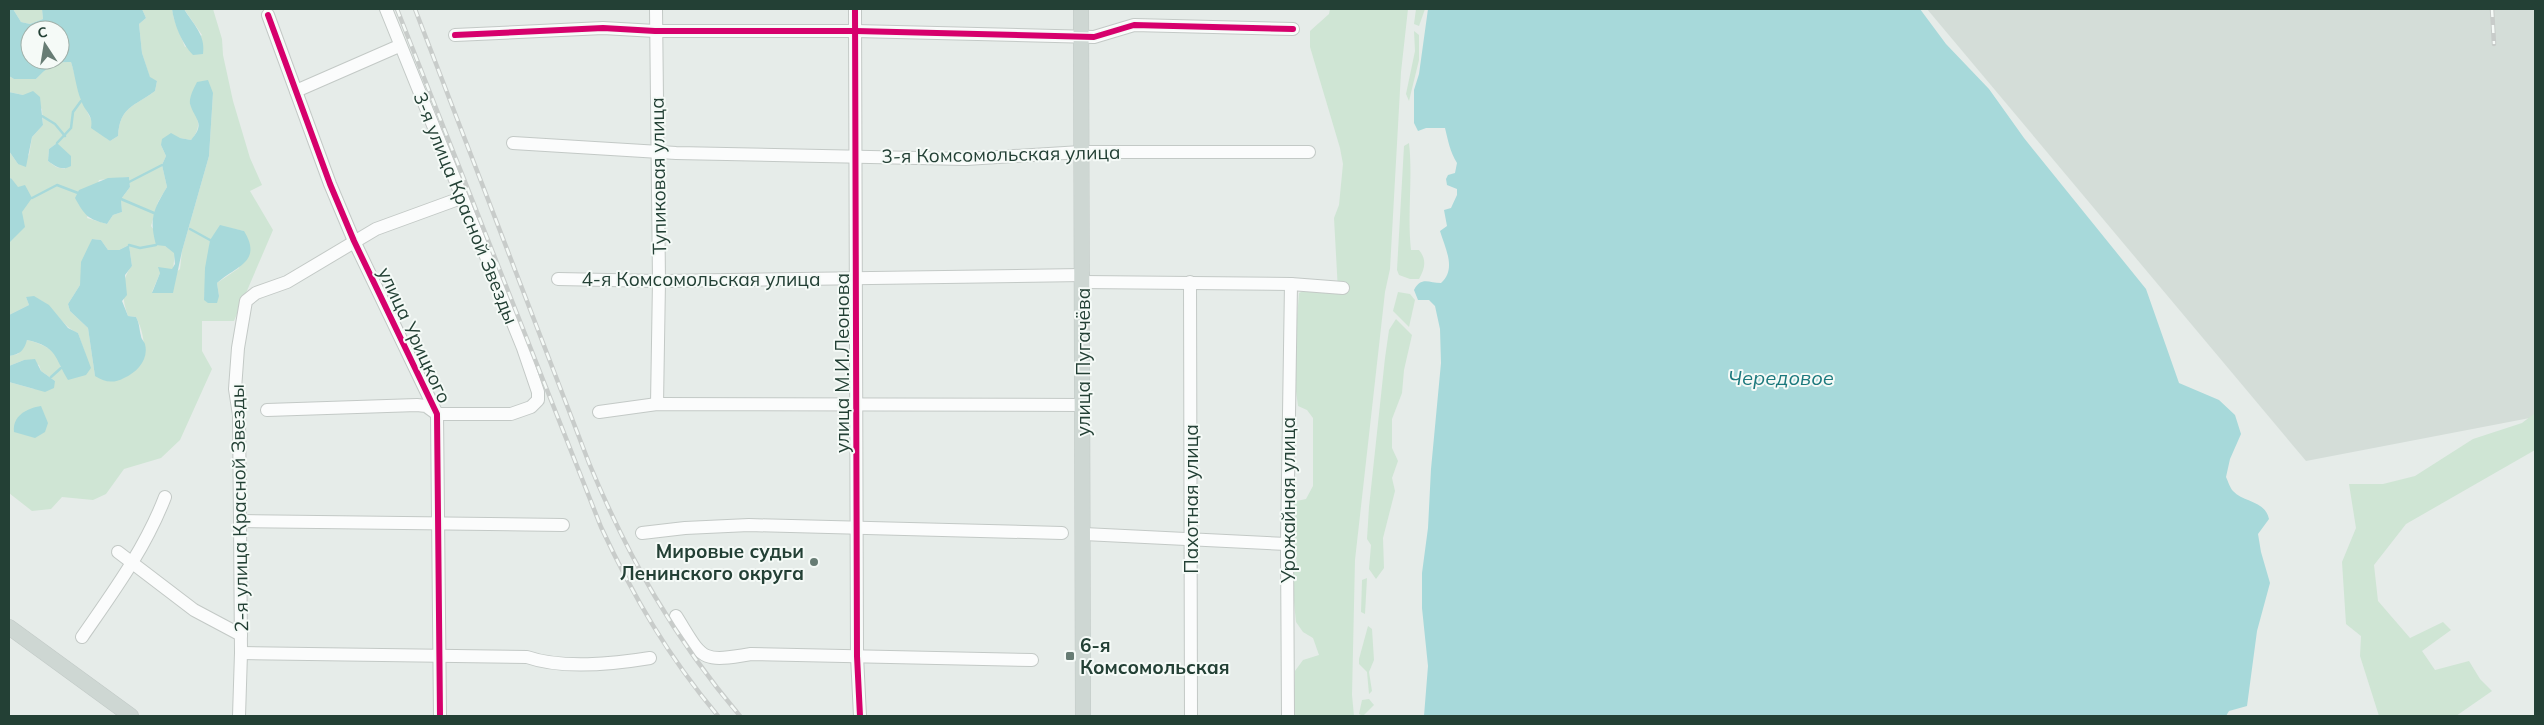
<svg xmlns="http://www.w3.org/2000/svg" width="2544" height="725" viewBox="0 0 2544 725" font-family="Mulish,sans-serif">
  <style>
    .built { fill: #d4ddd8 }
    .green { fill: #cfe5d4; fill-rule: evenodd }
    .water { fill: #a7d9da; fill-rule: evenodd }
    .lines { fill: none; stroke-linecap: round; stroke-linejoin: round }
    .stream { stroke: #a7d9da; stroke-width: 2.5 }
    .minor-casing { stroke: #c3c9c6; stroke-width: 14 }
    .major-casing { stroke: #c2cac7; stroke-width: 16 }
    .minor { stroke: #fbfcfc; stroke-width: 12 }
    .major { stroke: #ced7d3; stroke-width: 15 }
    .rail-casing { stroke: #c8ccca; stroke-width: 4.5 }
    .rail { stroke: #f5faf7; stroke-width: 2.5; stroke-dasharray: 8; stroke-linecap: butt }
    .cycleway-casing { stroke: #f5faf7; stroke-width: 9 }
    .cycleway { stroke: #d6006c; stroke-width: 6 }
    .poi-dot { fill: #677c74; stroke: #f5faf7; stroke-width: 2 }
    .labels { text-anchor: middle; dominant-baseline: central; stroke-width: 4; stroke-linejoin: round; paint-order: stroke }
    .street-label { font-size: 19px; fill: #234035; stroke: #f5faf7 }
    .poi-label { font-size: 19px; font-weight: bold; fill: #234035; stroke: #f5faf7; text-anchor: end }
    .water-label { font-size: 20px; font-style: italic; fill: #1c797d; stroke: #f5faf7 }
  </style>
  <rect width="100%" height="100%" fill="#e6ece9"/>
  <path class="built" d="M1927,9H2535V417L2306,461Z"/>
  <g class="green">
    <path d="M13,9H42L43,19L30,24L21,22Z"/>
    <path d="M142,9H172L174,19L185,47L202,35L184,9H213L222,39L223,55L233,101L250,158L262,185L250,191L273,230L234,321H202V351L212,369L180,440L161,458L124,469L106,494L93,500L62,497L51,509L32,511L9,493V382L34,389L55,381L41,371L39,365L24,360L9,366V356L18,354L27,340C43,344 58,350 61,368L85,353L78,333C58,325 50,295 26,297L29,305L9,315V242C26,232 22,194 11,178L9,179V151L18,164L29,155L32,137L43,125L42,109L23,95L9,92V76L14,79H36C46,67 55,61 71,62C80,90 85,123 110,141L118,136C120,106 134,107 155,91L157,81L150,78L142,53L139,24L146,18ZM213,93L209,156L182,251L180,269L152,292L160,273L173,269L175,253L165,246L151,226L158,202L167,187L162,165L166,156L161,145L180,138L191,140C202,128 199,117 190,104ZM57,143L65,169L56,167L48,161L49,149ZM129,177L130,187L121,199L122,212L113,215L107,224L87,218L99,180ZM221,226L244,231L239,268L217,283L219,296L204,300L210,240ZM92,239L101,240L108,250H119L129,245L132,266C120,280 122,300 128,316L136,317C143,330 145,345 144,359L95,376L88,328L70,311L68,304L80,285Z"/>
    <path d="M1330,9H1408L1401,72L1390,269L1385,292L1355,560L1352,695L1354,716H1293L1295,671L1303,660L1319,655L1313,638L1303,632L1296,622L1291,573L1293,563L1297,561L1290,541L1292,502L1306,499L1313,486V418L1307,410L1298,406L1293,369L1299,293L1305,290L1338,291L1334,218L1339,205L1343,164L1340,148L1310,47V31L1329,14Z"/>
    <path d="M1416,9H1425L1419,26L1414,24Z"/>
    <path d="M1414,31L1419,35V60L1409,101L1406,94L1415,51Z"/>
    <path d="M1409,143C1413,178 1407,214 1411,250H1419C1427,260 1425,268 1419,279H1410L1399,275L1397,270L1404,146Z"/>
    <path d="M1398,292L1410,294L1415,300L1409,327L1393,311Z"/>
    <path d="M1396,319L1412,335L1404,370L1402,393L1392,419V448L1398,461L1392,478L1395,491L1383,538L1384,568L1376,579L1369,569L1371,545L1367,539L1369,507L1385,358L1389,330Z"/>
    <path d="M2535,413V450L2406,524L2374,565L2378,601L2410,638L2443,622L2451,630L2422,651L2435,670L2469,661L2480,679L2492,691L2456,716H2379L2360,656L2361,636L2346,624L2342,562L2356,528L2349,484H2383L2415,476L2473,439L2522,423Z"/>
    <path d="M1367,578L1365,614L1361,612L1362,580Z"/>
    <path d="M1368,626L1372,629L1374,660L1369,672L1372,691L1369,694L1367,672L1359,664V659Z"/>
    <path d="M1369,699L1374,705L1363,716L1359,714L1362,700Z"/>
  </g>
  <g class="water">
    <path d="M9,9H13L21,22L30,24L43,19L42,9H142L146,18L139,24L142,53L150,77L157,81L155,91C134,107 120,106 118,136L110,141L91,128C94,115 84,111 81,100C76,88 75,74 71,62C55,61 46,68 36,79H14L9,76ZM30,30H60V60H30Z"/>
    <path d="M172,9H184C193,24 206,35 203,54L193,55C182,44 174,24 172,9Z"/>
    <path d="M1428,9H1920L1946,44L1989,89L2024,138L2146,289L2179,383L2219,400L2235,415L2241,434L2230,459L2226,477C2228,481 2230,488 2233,491C2244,503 2265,500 2269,519L2258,534L2261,552L2270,583L2257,631L2247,706L2229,711L2226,716H1424L1428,666L1422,608V573L1428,528L1431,469L1441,363L1440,329L1435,306L1429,300H1418L1414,290C1421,276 1429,283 1441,283C1457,269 1445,248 1440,231L1447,226L1444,210L1451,208L1457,195V189L1447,185L1446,179L1448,175L1455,173L1457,163C1450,152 1448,140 1445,128H1426L1418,131L1414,123V90L1419,74Z"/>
    <path d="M208,80L213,93L209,156L182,251L173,293H152L160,273L158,267L172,269L175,264L174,253L165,246L156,245C149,219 153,210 167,187L162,165L166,156L161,145L162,139L171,133L180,138L191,140C206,123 195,120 190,104C189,97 194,88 197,82Z"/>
    <path d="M33,91L40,97L43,125L32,137L26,167L18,164L9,151V92L23,95Z"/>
    <path d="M57,143L71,156V166C62,171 56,167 48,161L49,149Z"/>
    <path d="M129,177L130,187L121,199L122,212L113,215L107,224C88,219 85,216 75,198L79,190L108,178Z"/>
    <path d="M11,178L18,187L25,185L32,198L22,212L25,227L9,243V179Z"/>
    <path d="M220,225L244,231C263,262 236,266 217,283L219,296L217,303H208L204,300L205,268L210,240Z"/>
    <path d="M92,239L101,240L108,250H119L129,245L132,266L125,275L127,295L122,301L128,316L136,317C140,325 139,329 141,336C141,339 144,341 145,344C149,360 137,372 124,378C113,384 104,382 95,376L88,328L70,311L68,304L80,285L81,262Z"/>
    <path d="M34,296L49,305L68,328L78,333L91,368L86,375L68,380C54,357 58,347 27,340C24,351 20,354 9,356V315L29,305L26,297Z"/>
    <path d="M35,359L41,371L55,381L54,388L45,392L9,382V366L24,360Z"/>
    <path d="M41,406L48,423L45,432L35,438L14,432C12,416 27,408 41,406Z"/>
  </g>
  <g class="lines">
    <g class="stream">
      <path d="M42,116L55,124L65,136"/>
      <path d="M57,143L71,128L73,112L81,101"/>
      <path d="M129,182L162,165"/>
      <path d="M32,198L57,185L78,193"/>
      <path d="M121,199L154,213"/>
      <path d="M190,229L210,240"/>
      <path d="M129,245L140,248L156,245"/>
      <path d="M51,377L61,368"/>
    </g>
    <g class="minor-casing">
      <g id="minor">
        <path d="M656,9L659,281L657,404"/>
        <path d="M855,9L857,656L860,716"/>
        <path d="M268,15L330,184L354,241L437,414L440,716"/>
        <path d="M455,35L603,28L655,31H856L1094,37L1134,25L1293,29"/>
        <path d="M296,91L399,46"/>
        <path d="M513,143L676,153L966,159L1081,152H1309"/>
        <path d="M558,279L659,281L1083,275"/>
        <path d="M1083,282L1291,284L1343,288"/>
        <path d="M1190,282L1191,716"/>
        <path d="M267,410L417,405L426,406L437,414H511L531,407L538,400V392L523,348L386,9"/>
        <path d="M599,412L657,404L1083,405"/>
        <path d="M240,521L563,525"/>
        <path d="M642,533L685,528L749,525L1062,533"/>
        <path d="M1084,534L1287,544"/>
        <path d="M118,552L194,610L241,635"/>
        <path d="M676,616C703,659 699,663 751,654L1032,660"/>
        <path d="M82,637C113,592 145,549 165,497"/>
        <path d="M241,653L527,657C561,669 614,664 650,658"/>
        <path d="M239,716L241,653L240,521L239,415L235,389L238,348L246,301L256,293L287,282L376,229L461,198"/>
        <path d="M1288,716L1287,544L1291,284"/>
      </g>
    </g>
    <g class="major-casing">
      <g id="major">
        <path d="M1081,9L1083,716"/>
        <path d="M9,627L131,716"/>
      </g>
    </g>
    <use href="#minor" class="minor"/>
    <use href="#major" class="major"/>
    <g class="rail-casing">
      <g id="rail">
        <path d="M397,9L601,527C634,598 668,656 718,716"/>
        <path d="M415,9L589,463C628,557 674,638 740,716"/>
        <path d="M2492,9L2494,44"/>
      </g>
    </g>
    <use href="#rail" class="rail"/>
    <g class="cycleway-casing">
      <g id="cycleway">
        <path d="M855,9L857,656L860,716"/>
        <path d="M268,15L330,184L354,241L437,414L440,716"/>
        <path d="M455,35L603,28L655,31H856L1094,37L1134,25L1293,29"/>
      </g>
    </g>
    <use href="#cycleway" class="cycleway"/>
  </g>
  <g class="poi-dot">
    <circle cx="814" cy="562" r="5"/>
    <rect x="1065" y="651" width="10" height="10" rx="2.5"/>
  </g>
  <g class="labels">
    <g class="street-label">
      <text transform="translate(1001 154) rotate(-1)">3-я Комсомольская улица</text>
      <text transform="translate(658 176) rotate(-91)">Тупиковая улица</text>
      <text transform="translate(466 208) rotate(68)">3-я улица Красной Звезды</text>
      <text x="701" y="279">4-я Комсомольская улица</text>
      <text transform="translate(415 335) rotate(65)">улица Урицкого</text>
      <text transform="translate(1083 362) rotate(-90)">улица Пугачёва</text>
      <text transform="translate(842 363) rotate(-90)">улица М.И.Леонова</text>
      <text transform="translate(1191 499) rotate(-90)">Пахотная улица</text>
      <text transform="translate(1288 500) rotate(-90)">Урожайная улица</text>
      <text transform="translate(239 508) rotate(-91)">2-я улица Красной Звезды</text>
    </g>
    <g class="poi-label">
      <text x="804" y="551">Мировые судьи<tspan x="804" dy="22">Ленинского округа</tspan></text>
      <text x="1080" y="645" text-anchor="start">6-я<tspan x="1080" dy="22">Комсомольская</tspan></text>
    </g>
    <g class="water-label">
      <text x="1781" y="377">Чередовое</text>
    </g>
  </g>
  <rect width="2544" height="725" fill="none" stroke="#234035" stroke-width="20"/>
  <g transform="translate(45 45) rotate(348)"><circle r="24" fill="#f5faf7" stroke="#a1b0a9"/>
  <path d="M0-4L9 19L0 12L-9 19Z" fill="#677c74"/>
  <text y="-8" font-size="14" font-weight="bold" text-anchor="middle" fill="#234035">С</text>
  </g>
</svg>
